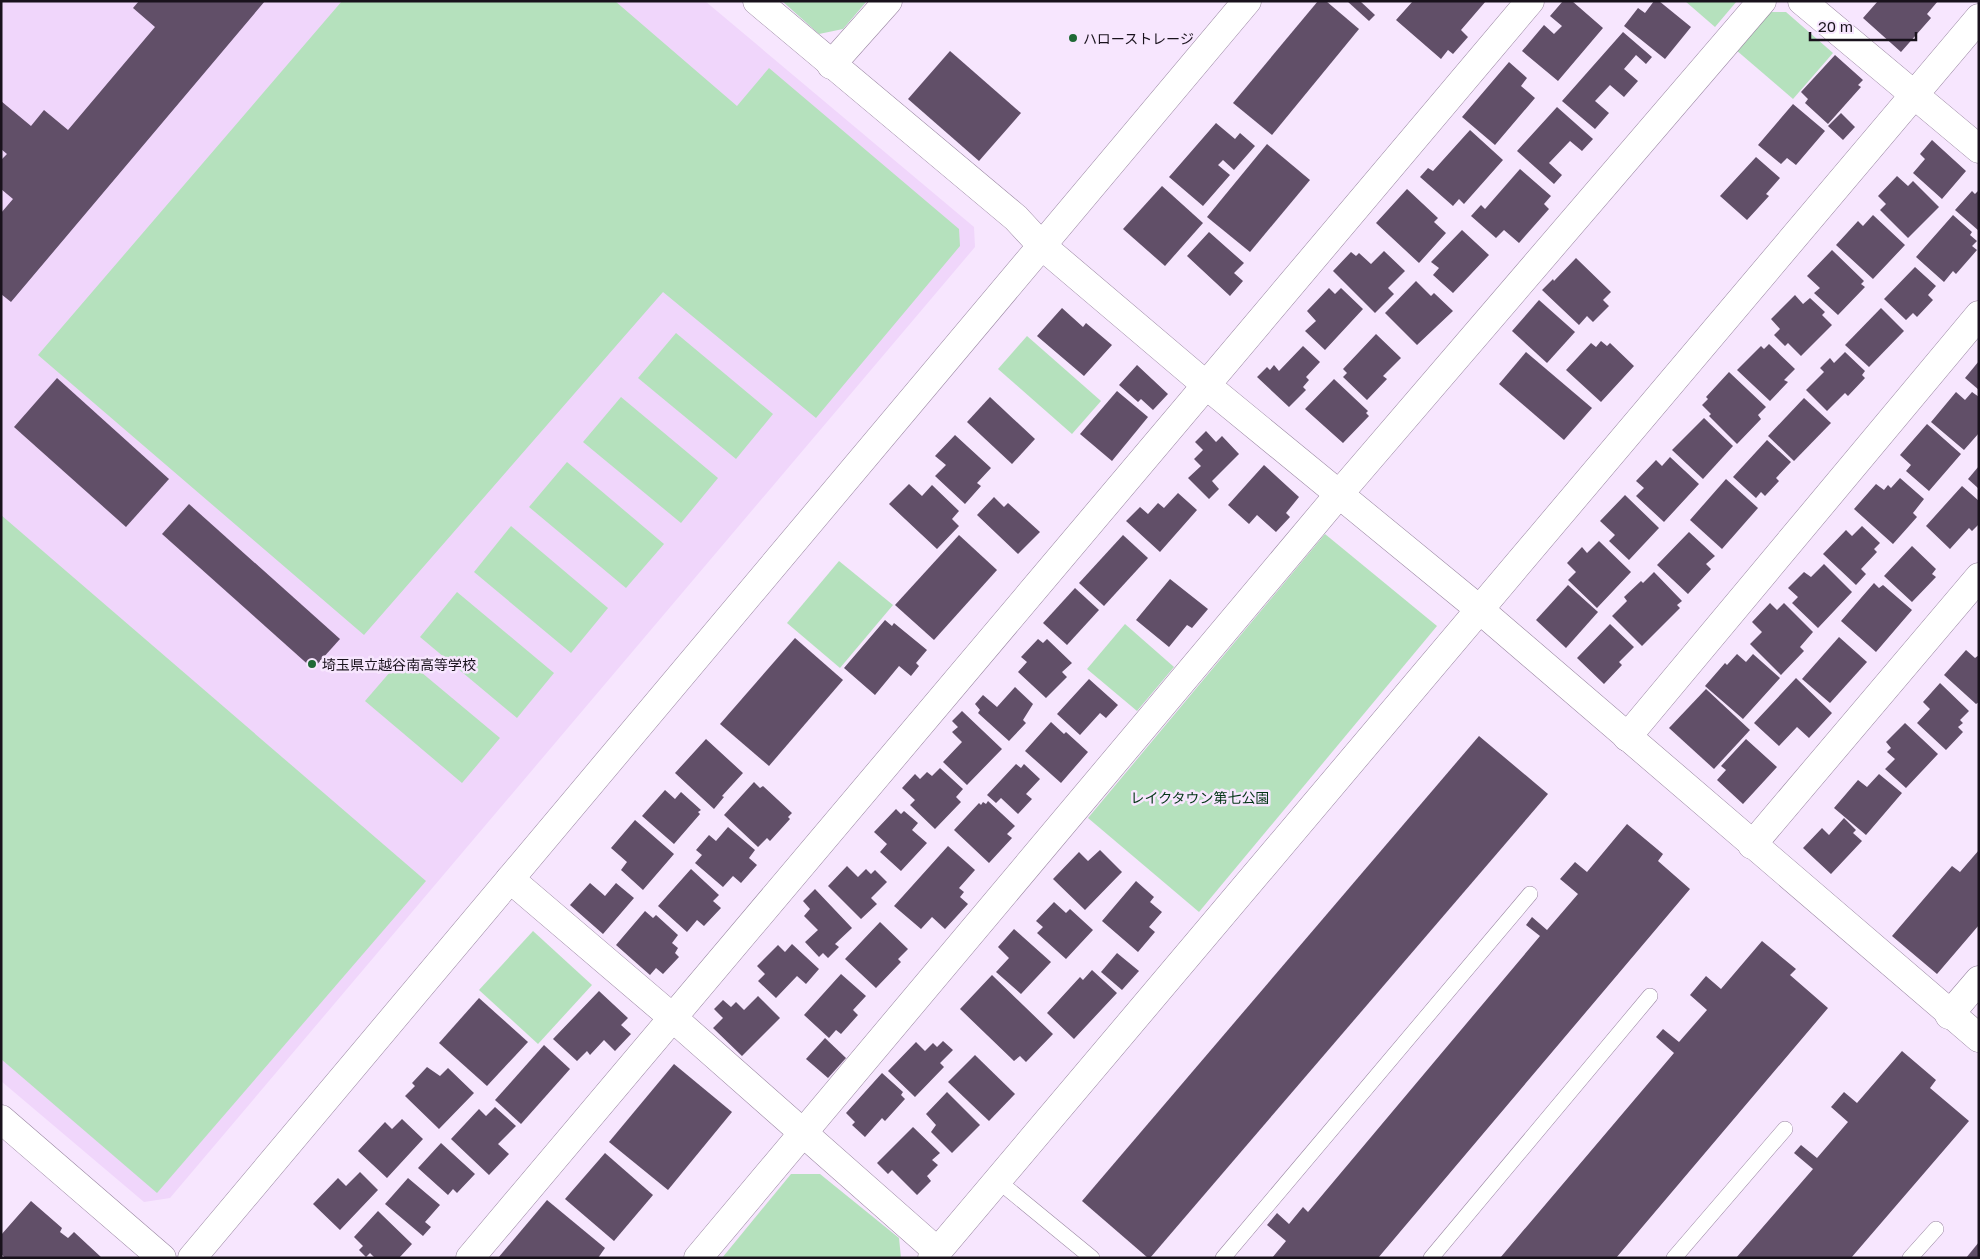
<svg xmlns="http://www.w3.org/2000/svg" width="1980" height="1259" viewBox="0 0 1980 1259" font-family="'Golos Text','Noto Sans JP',sans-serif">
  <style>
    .built { fill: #f0d6fb }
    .green { fill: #b5e1bd }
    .building { fill: #614f68 }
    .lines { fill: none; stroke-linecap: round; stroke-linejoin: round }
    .lane-casing { stroke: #9986a1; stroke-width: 16 }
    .street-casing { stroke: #9986a1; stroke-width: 29 }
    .secondary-casing { stroke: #9986a1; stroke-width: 29 }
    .lane { stroke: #fff; stroke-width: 15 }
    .street { stroke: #fff; stroke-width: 28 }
    .secondary { stroke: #fff; stroke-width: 28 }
    .poi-dot { fill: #1f6936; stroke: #f7e6fe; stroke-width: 2 }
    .labels { text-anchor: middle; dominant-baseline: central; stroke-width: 5; stroke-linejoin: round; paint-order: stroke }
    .poi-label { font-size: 14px; fill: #19121c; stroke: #f7e6fe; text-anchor: start }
    .park-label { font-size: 14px; fill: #023414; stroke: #f7e6fe }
  </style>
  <rect width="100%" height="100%" fill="#f7e6fe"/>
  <path class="built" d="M1,1H705L974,227L975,247L170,1198L144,1202L1,1081Z"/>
  <g class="green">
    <path d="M342,1H615L737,106L769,68L959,229L960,246L816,418L663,292L364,635L38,355Z"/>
    <path d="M782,1H867L843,29L819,34Z"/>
    <path d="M1685,1H1737L1715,27Z"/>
    <path d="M1769,12H1786L1833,53L1793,99L1736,50Z"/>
    <path d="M676,333L773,414L736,459L638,378Z"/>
    <path d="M1027,336L1101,401L1072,434L998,369Z"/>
    <path d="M621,397L718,478L681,523L583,442Z"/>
    <path d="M567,462L664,544L626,588L529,507Z"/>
    <path d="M1,515L426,881L157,1193L1,1059Z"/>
    <path d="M511,526L608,608L571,653L474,572Z"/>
    <path d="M1325,534L1437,626L1199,912L1088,818Z"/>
    <path d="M839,561L893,605L840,668L787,623Z"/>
    <path d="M457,592L554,673L517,718L420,637Z"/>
    <path d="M1125,624L1174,667L1137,711L1087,669Z"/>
    <path d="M403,657L500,738L462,783L365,701Z"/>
    <path d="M533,931L592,985L538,1044L479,990Z"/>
    <path d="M791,1174H820L899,1238L901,1258H722Z"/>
  </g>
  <g class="building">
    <path d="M139,1H265L11,302L1,294V213L13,199L1,189V160L7,154L1,149V101L31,126L44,110L68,130L155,27L133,8Z"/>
    <path d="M1318,1H1326L1359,29L1272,135L1233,103Z"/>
    <path d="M1347,1H1360L1375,15L1369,21Z"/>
    <path d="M1413,1H1486L1461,30L1468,37L1453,54L1448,50L1441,59L1396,20Z"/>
    <path d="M1563,1H1572L1603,28L1558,81L1522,51L1544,25L1554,34L1562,26L1550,16Z"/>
    <path d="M1654,1H1659L1691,27L1665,59L1624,26L1638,8L1645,13Z"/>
    <path d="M1878,1H1938L1927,14L1931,18L1901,52L1863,18Z"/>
    <path d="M1623,32L1652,57L1646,64L1636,55L1624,69L1638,81L1624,97L1610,85L1595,101L1609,113L1595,129L1562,101Z"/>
    <path d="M950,51L1021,113L979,161L908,99Z"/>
    <path d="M1835,55L1863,80L1858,85L1861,87L1828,124L1805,103L1808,99L1801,92Z"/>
    <path d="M1509,62L1527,78L1521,86L1535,98L1495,145L1462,117Z"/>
    <path d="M1793,104L1825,131L1796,165L1787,158L1781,164L1758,145Z"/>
    <path d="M1557,107L1593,139L1582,151L1570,141L1549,163L1562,175L1554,184L1517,151Z"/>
    <path d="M1841,113L1855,127L1843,140L1828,126Z"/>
    <path d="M1216,123L1235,139L1240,133L1255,146L1234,170L1223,160L1218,165L1230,175L1203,206L1169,177Z"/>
    <path d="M1470,130L1503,160L1464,204L1459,199L1453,206L1420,177L1428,168L1433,171Z"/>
    <path d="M1932,140L1966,171L1942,199L1913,173L1925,159L1920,154Z"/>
    <path d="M1267,144L1310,180L1250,252L1207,217Z"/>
    <path d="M1756,157L1780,178L1766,194L1769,196L1747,220L1720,196Z"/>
    <path d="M1520,169L1551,196L1544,204L1549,209L1519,243L1504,230L1496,238L1471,216L1481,205L1485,209Z"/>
    <path d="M1897,176L1908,186L1913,181L1939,207L1908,238L1880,210L1886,204L1878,196Z"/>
    <path d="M1162,186L1203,223L1165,266L1123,229Z"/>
    <path d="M1407,189L1438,218L1434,222L1446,233L1419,263L1376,223Z"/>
    <path d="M1979,190V231L1955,210L1972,191L1975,194Z"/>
    <path d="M1873,215L1905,245L1873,279L1836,245L1858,221L1863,226Z"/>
    <path d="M1953,215L1972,232L1970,235L1977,241L1972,246L1977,250L1956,274L1953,271L1944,282L1916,257Z"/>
    <path d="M1462,230L1489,255L1453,293L1433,275L1439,268L1431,262Z"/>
    <path d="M1209,232L1244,263L1234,273L1243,281L1230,296L1187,256Z"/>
    <path d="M1832,250L1864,281L1861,284L1865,287L1838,315L1814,293L1820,288L1807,276Z"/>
    <path d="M1384,251L1405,271L1388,288L1394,294L1375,313L1333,271L1351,252L1356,256L1359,253L1371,264Z"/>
    <path d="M1576,258L1611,292L1603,300L1609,306L1593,322L1587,316L1579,325L1542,290L1553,279L1554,281Z"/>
    <path d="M1915,267L1936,286L1928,295L1933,300L1917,317L1913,313L1906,320L1884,299Z"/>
    <path d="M1416,281L1431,296L1434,293L1453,311L1417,345L1385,313Z"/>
    <path d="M1329,288L1335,294L1341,288L1363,309L1325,350L1305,331L1316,321L1307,311Z"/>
    <path d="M1795,295L1803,304L1810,298L1825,312L1822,315L1832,325L1801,356L1788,343L1785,346L1774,335L1780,329L1771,319Z"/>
    <path d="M1539,300L1575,332L1547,363L1512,331Z"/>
    <path d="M1062,308L1083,327L1086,323L1112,345L1084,376L1037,336Z"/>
    <path d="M1881,308L1904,331L1869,367L1845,345Z"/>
    <path d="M1376,334L1401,358L1383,376L1387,379L1367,400L1343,377L1347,373L1343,369Z"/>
    <path d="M1601,341L1607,346L1610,343L1634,366L1601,402L1566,370L1591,343L1596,347Z"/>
    <path d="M1769,344L1795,369L1784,380L1788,382L1770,401L1737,370L1761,346L1764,349Z"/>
    <path d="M1303,346L1320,362L1306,377L1309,380L1303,387L1306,390L1289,407L1257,377L1267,367L1270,370L1274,365L1279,371Z"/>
    <path d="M1526,352L1592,408L1564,440L1499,384Z"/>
    <path d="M1845,352L1865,371L1862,375L1865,378L1848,396L1845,393L1827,411L1806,390L1824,372L1820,368L1830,358L1834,363Z"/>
    <path d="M1979,361V390L1965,378Z"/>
    <path d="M1137,365L1168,394L1153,410L1141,399L1138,402L1119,385Z"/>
    <path d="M1729,372L1766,407L1758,415L1761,419L1737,444L1709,416L1711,414L1702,405L1708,399L1706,397Z"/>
    <path d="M57,378L169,479L126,527L14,427Z"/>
    <path d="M1334,379L1368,411L1366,413L1369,416L1343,443L1305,409Z"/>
    <path d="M1117,391L1148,417L1112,461L1080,434Z"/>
    <path d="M1956,392L1965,400L1972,392L1979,397V433L1964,450L1931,422Z"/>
    <path d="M990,397L1035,439L1012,464L967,422Z"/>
    <path d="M1804,398L1831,423L1794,461L1768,436Z"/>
    <path d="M1704,418L1733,446L1703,479L1672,450Z"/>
    <path d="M1927,424L1961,454L1929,491L1906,471L1911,465L1900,455Z"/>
    <path d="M1206,431L1216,442L1222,436L1239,454L1212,481L1219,489L1209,499L1188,478L1201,466L1194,459L1203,450L1195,442Z"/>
    <path d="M955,435L991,468L977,483L981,486L965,504L935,476L946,465L935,456Z"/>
    <path d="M1767,440L1791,462L1776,478L1779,481L1765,496L1761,492L1756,498L1733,477Z"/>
    <path d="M1670,457L1699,484L1664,522L1636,496L1644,488L1636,481L1656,460L1662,466Z"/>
    <path d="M1264,465L1299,497L1286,513L1290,517L1276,532L1257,515L1249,524L1228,505Z"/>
    <path d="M1979,466V489L1968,479Z"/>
    <path d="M1900,478L1924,499L1913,513L1917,517L1893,544L1854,509L1876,484L1884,490L1888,485L1891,488Z"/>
    <path d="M1726,479L1758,508L1722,549L1690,520Z"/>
    <path d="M909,484L922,496L932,485L959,511L952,519L959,526L937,549L889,504Z"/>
    <path d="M1962,486L1979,501V524L1972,531L1969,528L1950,549L1926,526Z"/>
    <path d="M1178,493L1197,510L1160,552L1126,521L1140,507L1148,514L1158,503L1164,508Z"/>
    <path d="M1625,495L1659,528L1629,560L1609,541L1615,535L1600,521Z"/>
    <path d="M994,497L1004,507L1008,503L1040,532L1018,554L977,515Z"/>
    <path d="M189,504L340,639L313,669L162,534Z"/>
    <path d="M1862,526L1880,543L1874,549L1877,552L1861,569L1866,574L1856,585L1823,554L1846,530L1852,536Z"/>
    <path d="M1689,532L1715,556L1706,564L1711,569L1688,594L1657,565Z"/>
    <path d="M959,535L997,570L934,640L895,605Z"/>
    <path d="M1123,535L1148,558L1104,606L1079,583Z"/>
    <path d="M1599,541L1631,572L1597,608L1568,580L1576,572L1567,563L1582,547L1587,553Z"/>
    <path d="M1912,546L1936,569L1932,574L1936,577L1912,602L1884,576Z"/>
    <path d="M1824,564L1852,592L1818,628L1792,603L1798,597L1788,588L1804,572L1811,577Z"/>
    <path d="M1654,572L1682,601L1677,605L1680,608L1642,646L1612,616L1627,601L1624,597L1641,581L1643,583Z"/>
    <path d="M1170,579L1208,609L1192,628L1187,625L1169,647L1136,620Z"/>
    <path d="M1874,583L1879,588L1883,585L1912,610L1876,652L1841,621Z"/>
    <path d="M1568,585L1598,612L1566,648L1536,620Z"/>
    <path d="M1075,588L1099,610L1067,645L1043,623Z"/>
    <path d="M1770,603L1777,610L1784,603L1813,632L1800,647L1804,651L1781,675L1750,644L1762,632L1752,622Z"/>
    <path d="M885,620L892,626L894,623L927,650L916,663L919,666L911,676L899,666L875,695L844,668Z"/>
    <path d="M1610,624L1634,647L1619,662L1622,665L1604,684L1577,658Z"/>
    <path d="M1839,637L1867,662L1830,703L1802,679Z"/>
    <path d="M795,638L843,680L769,766L720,724Z"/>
    <path d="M1038,639L1043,643L1047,639L1072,663L1062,672L1067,677L1046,698L1018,672L1027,662L1021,657Z"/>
    <path d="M1966,650L1975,658L1979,655V702L1976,704L1944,675Z"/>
    <path d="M1737,654L1746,662L1753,654L1780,678L1743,719L1705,686L1725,663L1727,665Z"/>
    <path d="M1796,678L1832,713L1809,738L1797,727L1779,746L1754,723Z"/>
    <path d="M1089,679L1118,705L1106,718L1100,713L1080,735L1057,714Z"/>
    <path d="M1940,683L1969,711L1960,720L1963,723L1958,727L1963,732L1946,750L1917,723L1930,709L1923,702Z"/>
    <path d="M1015,687L1033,704L1023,720L1026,723L1009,741L978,713L980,710L975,704L983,695L997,707Z"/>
    <path d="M1706,689L1750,730L1714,769L1669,728Z"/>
    <path d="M962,711L1002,749L967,785L943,762L962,742L952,732L958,727L952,721Z"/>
    <path d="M1051,722L1064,734L1066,732L1088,752L1061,783L1025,751Z"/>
    <path d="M1905,723L1938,754L1906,788L1885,769L1895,759L1887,752L1891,748L1886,742Z"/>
    <path d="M1479,736L1548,794L1150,1258H1148L1082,1201Z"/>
    <path d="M706,739L743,773L722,796L724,797L714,809L675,773Z"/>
    <path d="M1746,739L1777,767L1743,804L1717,780L1726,770L1721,766Z"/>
    <path d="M1016,764L1021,768L1024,764L1040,779L1026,794L1032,799L1018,814L1001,798L996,803L987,795Z"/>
    <path d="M940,768L963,789L956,797L961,802L935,829L910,805L915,800L902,788L915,774L920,779L927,772L932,776Z"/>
    <path d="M1879,774L1902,793L1866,835L1834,808L1858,780L1867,787Z"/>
    <path d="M754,782L760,788L763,786L792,813L788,817L790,819L770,841L767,838L758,847L724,815Z"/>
    <path d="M665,790L675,799L681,792L701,810L698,812L700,814L674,844L642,816Z"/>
    <path d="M988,801L1015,826L1007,834L1012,838L989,863L954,830L979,803L981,805L983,802L986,804Z"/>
    <path d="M896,809L901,814L904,811L918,823L912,830L927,843L901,871L880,852L887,844L874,832Z"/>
    <path d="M1844,818L1856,830L1853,833L1862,841L1831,874L1803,848L1822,828L1829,835Z"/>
    <path d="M635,820L674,854L643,890L621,870L627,862L611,848Z"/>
    <path d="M1627,824L1663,854L1658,861L1690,889L1378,1258H1272L1286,1241L1267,1225L1277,1213L1289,1224L1303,1207L1308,1212L1540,936L1526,925L1532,917L1547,930L1578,894L1560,879L1575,862L1587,872Z"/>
    <path d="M728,827L755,850L749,858L757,865L741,883L733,876L723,887L695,863L702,855L696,850L709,835L716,841Z"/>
    <path d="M948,846L975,870L959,888L964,892L960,897L968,904L945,929L932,917L921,929L894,906Z"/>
    <path d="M1100,850L1122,872L1085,910L1053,879L1079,852L1088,861Z"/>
    <path d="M1979,850V925L1937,974L1892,936L1952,866L1960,872Z"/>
    <path d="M847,866L858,877L866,869L871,874L875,870L887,882L871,898L877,904L861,919L828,886Z"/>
    <path d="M691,869L719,895L713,901L721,908L704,926L697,920L687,932L658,906Z"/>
    <path d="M1136,881L1154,897L1150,902L1162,912L1149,927L1155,932L1138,952L1102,921Z"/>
    <path d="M590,883L605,896L616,883L634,898L603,934L570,905Z"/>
    <path d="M815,889L852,928L835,944L839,947L828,958L823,953L819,957L805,942L818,930L804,916L810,909L803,901Z"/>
    <path d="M1054,902L1066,913L1070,909L1093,930L1066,959L1037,933L1043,927L1036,921Z"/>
    <path d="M645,911L653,918L656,915L678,935L672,943L678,948L675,953L679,957L663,974L656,968L650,975L616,945Z"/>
    <path d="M880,922L908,949L898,959L901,962L876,988L845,959Z"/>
    <path d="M1014,929L1051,962L1021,994L996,972L1009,958L998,947Z"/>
    <path d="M1762,941L1796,969L1790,975L1828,1008L1616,1258H1500L1674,1053L1656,1037L1663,1029L1679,1042L1707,1010L1690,995L1706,976L1721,989Z"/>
    <path d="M792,944L819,969L806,984L797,976L776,998L758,981L765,974L757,966L778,945L785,952Z"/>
    <path d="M1117,953L1139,971L1122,990L1101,972Z"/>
    <path d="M1092,970L1117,993L1074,1039L1047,1013L1080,977L1083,980Z"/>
    <path d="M841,974L866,996L853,1010L858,1015L841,1034L836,1030L829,1038L804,1015Z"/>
    <path d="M992,975L1053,1034L1026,1062L1020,1056L1014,1061L960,1009Z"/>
    <path d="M599,991L628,1018L621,1025L631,1034L615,1051L604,1040L590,1055L587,1051L577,1061L553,1039Z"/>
    <path d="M758,996L780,1018L742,1056L713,1028L723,1018L714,1009L723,1000L731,1007L736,1002L744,1010Z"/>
    <path d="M479,998L528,1042L487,1086L439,1043Z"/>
    <path d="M825,1038L846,1058L828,1078L806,1059Z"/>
    <path d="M943,1041L953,1050L940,1063L944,1067L915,1097L888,1071L916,1042L925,1051L933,1043L937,1047Z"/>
    <path d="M544,1045L570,1069L521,1124L495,1100Z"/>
    <path d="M1902,1051L1936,1080L1930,1088L1969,1121L1851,1258H1736L1813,1169L1794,1153L1801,1145L1817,1158L1848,1122L1831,1107L1844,1092L1857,1103Z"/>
    <path d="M975,1055L1015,1094L989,1121L948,1082Z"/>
    <path d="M674,1064L732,1112L668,1190L609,1142Z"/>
    <path d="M427,1067L440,1076L448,1068L474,1093L439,1129L405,1096L415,1086L412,1083Z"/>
    <path d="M882,1073L903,1092L901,1095L905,1099L885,1121L882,1118L865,1137L852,1125L855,1122L846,1113Z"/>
    <path d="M947,1092L980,1125L952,1153L931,1132L936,1125L926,1114Z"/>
    <path d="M495,1107L516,1126L498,1144L509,1154L489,1175L451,1139L479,1109L486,1116Z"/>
    <path d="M402,1119L423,1139L387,1178L358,1151L385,1122L392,1129Z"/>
    <path d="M913,1127L940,1153L932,1160L938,1165L927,1176L931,1181L917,1195L892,1170L888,1174L877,1163Z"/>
    <path d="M441,1143L475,1174L457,1193L453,1189L448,1195L418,1168Z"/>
    <path d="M605,1153L653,1195L614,1241L565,1199Z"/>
    <path d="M360,1172L378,1190L340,1230L313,1204L338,1178L346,1186Z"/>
    <path d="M408,1178L440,1205L425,1222L431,1227L423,1236L385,1204Z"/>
    <path d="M547,1200L605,1248L598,1258H498Z"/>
    <path d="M31,1201L62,1228L60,1232L68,1238L74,1232L102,1258H5L1,1254V1235Z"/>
    <path d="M378,1211L412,1244L399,1258H375L370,1253L366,1257L359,1250L363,1246L354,1237Z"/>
    <path d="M1979,1242V1258H1966Z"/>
  </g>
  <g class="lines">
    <g class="lane-casing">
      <g id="lane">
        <path d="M997,1180L1092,1258"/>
        <path d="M1223,1258L1530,894"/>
        <path d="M1431,1258L1650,996"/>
        <path d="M1674,1258L1785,1129"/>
        <path d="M1910,1258L1936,1229"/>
      </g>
    </g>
    <g class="street-casing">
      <g id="street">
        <path d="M757,1L1016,218L1041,245L1206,385L1479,609L1979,1038"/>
        <path d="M1802,1L1979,149"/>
        <path d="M831,65L888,1"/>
        <path d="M1627,737L1979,315"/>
        <path d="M1752,845L1979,577"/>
        <path d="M510,879L673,1018L937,1251"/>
        <path d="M1949,1015L1979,980"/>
        <path d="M1,1119L162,1258"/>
        <path d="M470,1258L1530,1"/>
        <path d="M698,1258L1340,493L1762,1"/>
        <path d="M932,1258L1979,18"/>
      </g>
    </g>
    <g class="secondary-casing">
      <path id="secondary" d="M192,1258L1247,1"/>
    </g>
    <use href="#lane" class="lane"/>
    <use href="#street" class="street"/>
    <use href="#secondary" class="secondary"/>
  </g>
  <g class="poi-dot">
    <circle cx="1073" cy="38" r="5"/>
    <circle cx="312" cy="664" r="5"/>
  </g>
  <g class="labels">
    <g class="poi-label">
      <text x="1083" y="38">ハローストレージ</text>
      <text x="322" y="664">埼玉県立越谷南高等学校</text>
    </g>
    <g class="park-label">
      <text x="1200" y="797">レイクタウン第七公園</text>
    </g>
  </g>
  <rect width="1980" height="1259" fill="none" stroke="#19121c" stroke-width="5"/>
  <path d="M1810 32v8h106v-8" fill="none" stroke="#19121c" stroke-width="2.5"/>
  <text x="1818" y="32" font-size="15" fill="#19121c" stroke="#f7e6fe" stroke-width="4" paint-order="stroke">20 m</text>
</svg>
